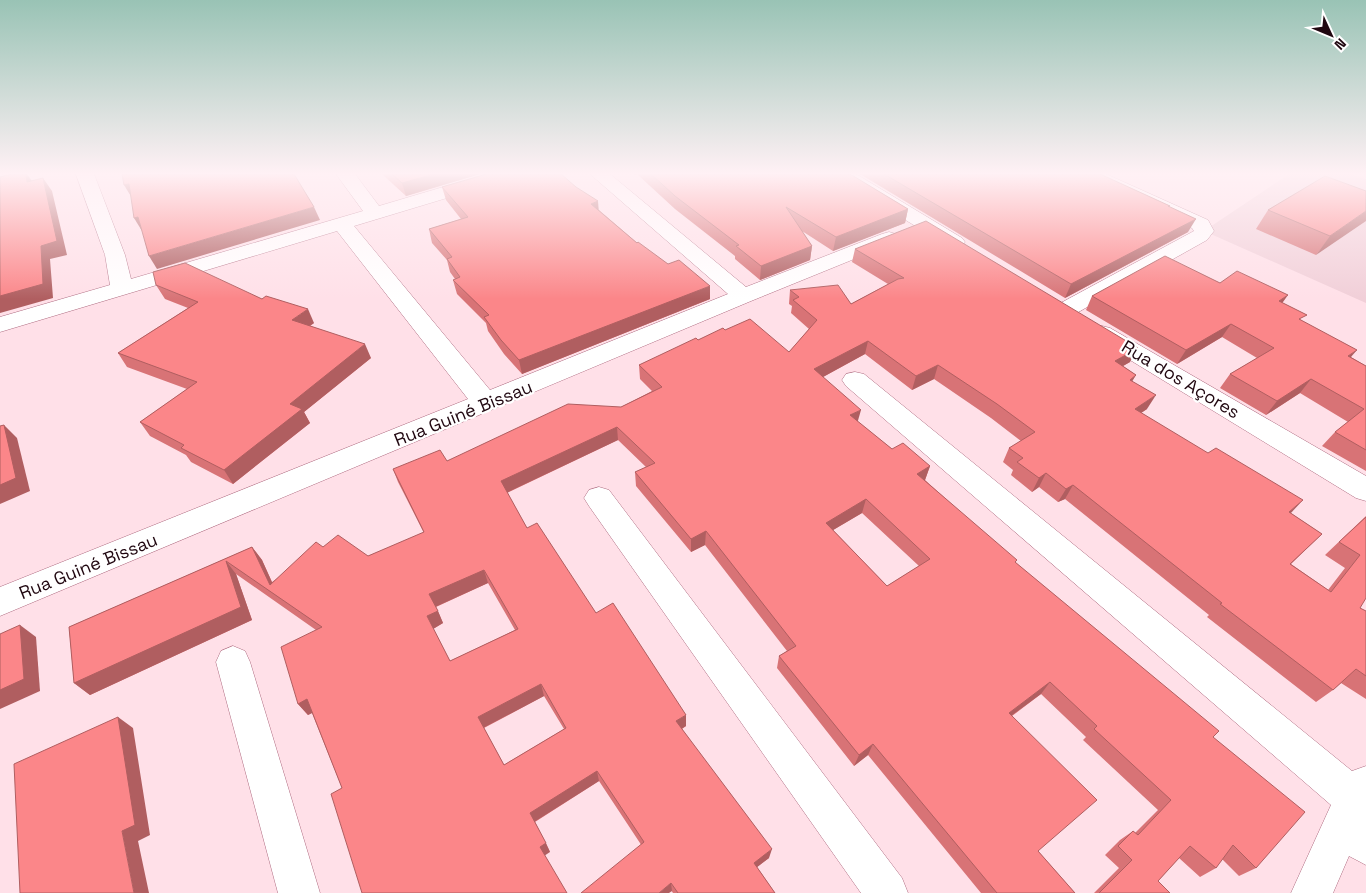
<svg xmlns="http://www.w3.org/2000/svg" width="1366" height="893" viewBox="0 0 1366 893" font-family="'Space Grotesk',sans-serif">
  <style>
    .built { fill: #f1cfd8 }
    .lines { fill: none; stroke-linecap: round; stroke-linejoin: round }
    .minor-casing { stroke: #ae6b80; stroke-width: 1 }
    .minor { fill: #fff; fill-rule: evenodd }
    .wall { fill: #d87376; fill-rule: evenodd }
    .shaded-wall { fill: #b05e60 }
    .building { fill: #fb8689; stroke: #b05e60; fill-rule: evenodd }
    .labels { text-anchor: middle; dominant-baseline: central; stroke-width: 4.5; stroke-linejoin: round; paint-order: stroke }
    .street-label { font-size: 18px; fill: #200710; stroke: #fff }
  </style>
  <rect width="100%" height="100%" fill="#ffe0e8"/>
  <path class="built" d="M1289,174H1350L1366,179V303L1204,231Z"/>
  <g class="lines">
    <g class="minor-casing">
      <g id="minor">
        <path d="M76,174H94L125,255L131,279L363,211L336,174H355L379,206L487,174H516L513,178L354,226L490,390L728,294L590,174H610L746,287L882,234L889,232L896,234L899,238L896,242L751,301L0,616V587L468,399L337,231L0,332V317L110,285L105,255Z"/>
        <path d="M834,174H856L962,238L965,242L962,246L955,248L948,246L837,178Z"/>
        <path d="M1082,174H1106L1208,220L1214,231L1207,240L1073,315L1065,317L1057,315L1054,310L1057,305L1194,231L1192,228L1085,178Z"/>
        <path d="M1102,326L1110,328L1366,476V501L1356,498L1094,338L1090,333L1094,328Z"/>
        <path d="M855,372L864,374L1352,771L1366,766V865L1349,856L1333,893H1291L1331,805L846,386L842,380L846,374Z"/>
        <path d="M599,487L609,490L902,878L908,893H861L589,506L584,498L589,490Z"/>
        <path d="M233,646L245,651L250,662L320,893H278L216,662L221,651Z"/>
      </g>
    </g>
    <use href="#minor" class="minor"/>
  </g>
  <g class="wall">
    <path d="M382,174H480L406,196Z"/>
    <path d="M634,174H850L908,209L905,223L833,251L802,231L812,246L810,260L760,280L735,259V256L675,209L637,174L635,175Z"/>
    <path d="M860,174H1100L1170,206L1169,207L1188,232L1065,298Z"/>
    <path d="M442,187L599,210L637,243L710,299L522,374L504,354L488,331L486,323L457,294L453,280L455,279L450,272L447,260L432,243L429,229L461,219L446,200Z"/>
    <path d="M1366,191L1316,255L1256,229L1268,210Z"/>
    <path d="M855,249L1130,362L1123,366L1136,375L1132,381L1147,409L1141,413L1322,534L1291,564L1328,590L1345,568L1325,555L1366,516L1360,608L1366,611V699L1341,683L1333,690L1316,702L1207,617L1209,615L1065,499L1058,502L1039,487L1032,492L1011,475L1013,470L1003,462L1009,448L1021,441L991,418L934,379L912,390L865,354L823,377L858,422L892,449L930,466L925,480L1016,563L1213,737L1256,868L1239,876L1222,859L1216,868L1200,877L1179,858L1158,881L1170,893H1094L1119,868L1105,855L1120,840L1133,831L1135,833L1158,810L1083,740L1086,737L1041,694L1012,716L1038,851L1075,893H981L868,755L854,766L777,668L779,656L787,651L705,545L691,552L636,486L635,472L646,467L618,440L507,493L527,528L596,613L686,726L682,729L769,858L757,867L775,893H673L599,781L535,822L550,852L342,788L312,713L308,715L298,704L316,630L236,574L252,620L90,695L74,683L69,627L252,547L262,560L272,582L323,547L368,556L424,533L398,482L393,469L447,461L621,407L652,391L640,379L639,365L698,340L725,330L789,352L809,329L791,313L792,306L789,304L790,290L851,304L888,284L852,262ZM862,513L919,566L887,586L833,530ZM488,583L515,630L450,661L433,629L443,623L436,607ZM544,696L564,729L504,765L484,728Z"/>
    <path d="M1220,283L1282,303L1302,321L1351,357L1366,366V471L1322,446L1335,432L1348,422L1300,393L1266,415L1220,388L1230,374L1257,358L1222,337L1177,364L1086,310L1092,296Z"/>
    <path d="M156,285L314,323L310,326L371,358L304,412L310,423L233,484L191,462L186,455L150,436L140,422L187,389L127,367L118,353L188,308L165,299Z"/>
  </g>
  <g class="shaded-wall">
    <path d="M26,174H27L34,184L27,182Z"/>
    <path d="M434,174H480L406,196L402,183Z"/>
    <path d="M43,178L52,191L67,255L50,259L53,298L0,313V296L41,246Z"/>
    <path d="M129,184L132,198L124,185Z"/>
    <path d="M598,201L599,214L591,204Z"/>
    <path d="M314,207L320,220L157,269L149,256Z"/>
    <path d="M908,209L905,223L833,251L836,237Z"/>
    <path d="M1366,211V221L1316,255L1330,236Z"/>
    <path d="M138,217L142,231L134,218Z"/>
    <path d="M1196,219L1188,232L1065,298L1071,284Z"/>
    <path d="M812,246L810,260L760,280L761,266Z"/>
    <path d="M710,286V299L522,374L519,360Z"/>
    <path d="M1288,295L1278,309L1279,301Z"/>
    <path d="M308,309L314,323L298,334L292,320Z"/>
    <path d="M1231,324L1222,337L1177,364L1186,350Z"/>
    <path d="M868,341L865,354L812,383L814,369Z"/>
    <path d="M365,344L371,358L304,412L310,423L233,484L224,470L290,404Z"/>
    <path d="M1138,348L1130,362L1107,375L1115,361Z"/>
    <path d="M1357,350L1345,364L1348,356Z"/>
    <path d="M938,365L934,379L912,390L916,376Z"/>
    <path d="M1136,375L1128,388L1130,380Z"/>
    <path d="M1311,379L1300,393L1266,415L1277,401Z"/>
    <path d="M1156,395L1147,409L1126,423L1135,409Z"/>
    <path d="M861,410L857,424L850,415Z"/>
    <path d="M4,425L17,438L30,491L0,504V485Z"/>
    <path d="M617,427L618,440L504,494L501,481Z"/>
    <path d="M930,466L925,480L913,487L917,474Z"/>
    <path d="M1046,473L1039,487L1032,492L1039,478Z"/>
    <path d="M1073,485L1065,499L1058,502L1066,489Z"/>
    <path d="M866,499L862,513L823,536L826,523Z"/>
    <path d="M1303,500L1290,514L1289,512Z"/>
    <path d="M706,531L705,545L691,552V539Z"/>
    <path d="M252,547L262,560L279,598L270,585Z"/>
    <path d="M226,561L236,574L252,620L90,695L74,683Z"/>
    <path d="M484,570L488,583L435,607L429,594Z"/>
    <path d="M438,611L443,623L433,629L427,616Z"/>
    <path d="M20,625L36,637L40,691L0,709V690Z"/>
    <path d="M1050,682L1041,694L1000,724L1009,713Z"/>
    <path d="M541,684L544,696L483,728L478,717Z"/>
    <path d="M307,699L316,711L308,715L298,704Z"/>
    <path d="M686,715V726L676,732V721Z"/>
    <path d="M118,717L133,728L150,835L138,841L149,893H134L122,831Z"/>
    <path d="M873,744L868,755L854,766L859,755Z"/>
    <path d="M597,771L599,781L534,822L530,813Z"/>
    <path d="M546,843L550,852L544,856L540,847Z"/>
    <path d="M772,849L769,858L752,871L754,863Z"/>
    <path d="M671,883L672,891L669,893H659Z"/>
  </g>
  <g class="building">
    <path d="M12,174H26L27,182L43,178L57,241L41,246L43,284L0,296V177Z"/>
    <path d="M122,174H294L314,207L149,256L138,217L134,218L129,184L124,185Z"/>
    <path d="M392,174H434L402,183Z"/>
    <path d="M487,174H561L576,187L598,201L591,204L637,243L638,242L668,264L679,260L710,286L519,360L501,340L484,317L489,315L453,280L460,277L447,259L452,257L429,229L468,217L442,187Z"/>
    <path d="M651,174H850L908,209L836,237L786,207L812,246L761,266L736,246L739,245L675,196Z"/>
    <path d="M884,174H1100L1170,206H1168L1196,219L1071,284Z"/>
    <path d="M1325,176L1366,191V211L1330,236L1268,210Z"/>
    <path d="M926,221L1138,348L1115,361L1136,375L1130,380L1156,395L1135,409L1208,453L1216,448L1303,500L1289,512L1322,534L1290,564L1331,592L1360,555L1339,542L1366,517V598L1360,608L1366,611V676L1356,669L1333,690L1220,604L1222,603L1073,485L1066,489L1046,473L1039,478L1017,462L1023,458L1009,448L1035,432L997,404L938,365L916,376L868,341L814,369L861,410L850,415L892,449L903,443L930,466L917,474L1017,560L1015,562L1219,731L1213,737L1305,812L1256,868L1233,845L1216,868L1190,846L1158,881L1170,893H1099L1132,860L1118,846L1133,831L1138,835L1171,800L1094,729L1097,726L1050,682L1009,713L1097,800L1038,851L1075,893H997L873,744L859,755L779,656L796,646L706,531L691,539L635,472L655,463L617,427L501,481L527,528L537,523L596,613L613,603L686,715L676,721L772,849L754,863L775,893H678L671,883L659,893H581L644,842L597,771L530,813L546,843L540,847L567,893H362L331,794L342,788L307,699L298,704L281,647L322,627L226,561L241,607L74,683L69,627L252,547L270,585L316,542L323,547L338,535L368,556L424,532L393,469L440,450L447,461L568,404L621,407L662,387L639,365L696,338L698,340L723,328L725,330L750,319L789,352L817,320L793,300L799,297L790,290L838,285L851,304L898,279L904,278L855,249ZM866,499L930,559L887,586L826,523ZM484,570L518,629L450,661L427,616L438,611L429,594ZM541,684L566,728L504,765L478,717Z"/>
    <path d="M1165,256L1220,283L1237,271L1288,295L1279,301L1307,315L1299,319L1357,350L1348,356L1366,366V450L1335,432L1364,409L1311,379L1277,401L1230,374L1274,348L1231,324L1186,350L1092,296Z"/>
    <path d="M185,263L262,299L266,296L308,309L292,320L365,344L290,404L302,409L224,470L181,448L184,445L140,422L197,382L118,353L198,302L156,285L153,272Z"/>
    <path d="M4,425L16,478L0,485V426Z"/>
    <path d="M20,625L24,679L0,690V634Z"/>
    <path d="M118,717L135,825L122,831L134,893H20L14,764Z"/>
  </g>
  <linearGradient id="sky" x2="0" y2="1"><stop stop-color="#99c3b5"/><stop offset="0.58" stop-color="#fff1f5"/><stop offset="1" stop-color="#fff1f5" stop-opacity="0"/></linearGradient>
  <rect width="1366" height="299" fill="url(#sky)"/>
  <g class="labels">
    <g class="street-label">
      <text transform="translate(1181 379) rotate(31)">Rua dos Açores</text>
      <text transform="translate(463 413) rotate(-22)">Rua Guiné Bissau</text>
      <text transform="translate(88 566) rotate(-22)">Rua Guiné Bissau</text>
    </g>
  </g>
  <g transform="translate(1331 35) rotate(134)" stroke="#ffffff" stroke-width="4" paint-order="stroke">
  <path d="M0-4L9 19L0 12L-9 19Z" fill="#200710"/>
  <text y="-8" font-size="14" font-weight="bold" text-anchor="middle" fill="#200710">N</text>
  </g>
</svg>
